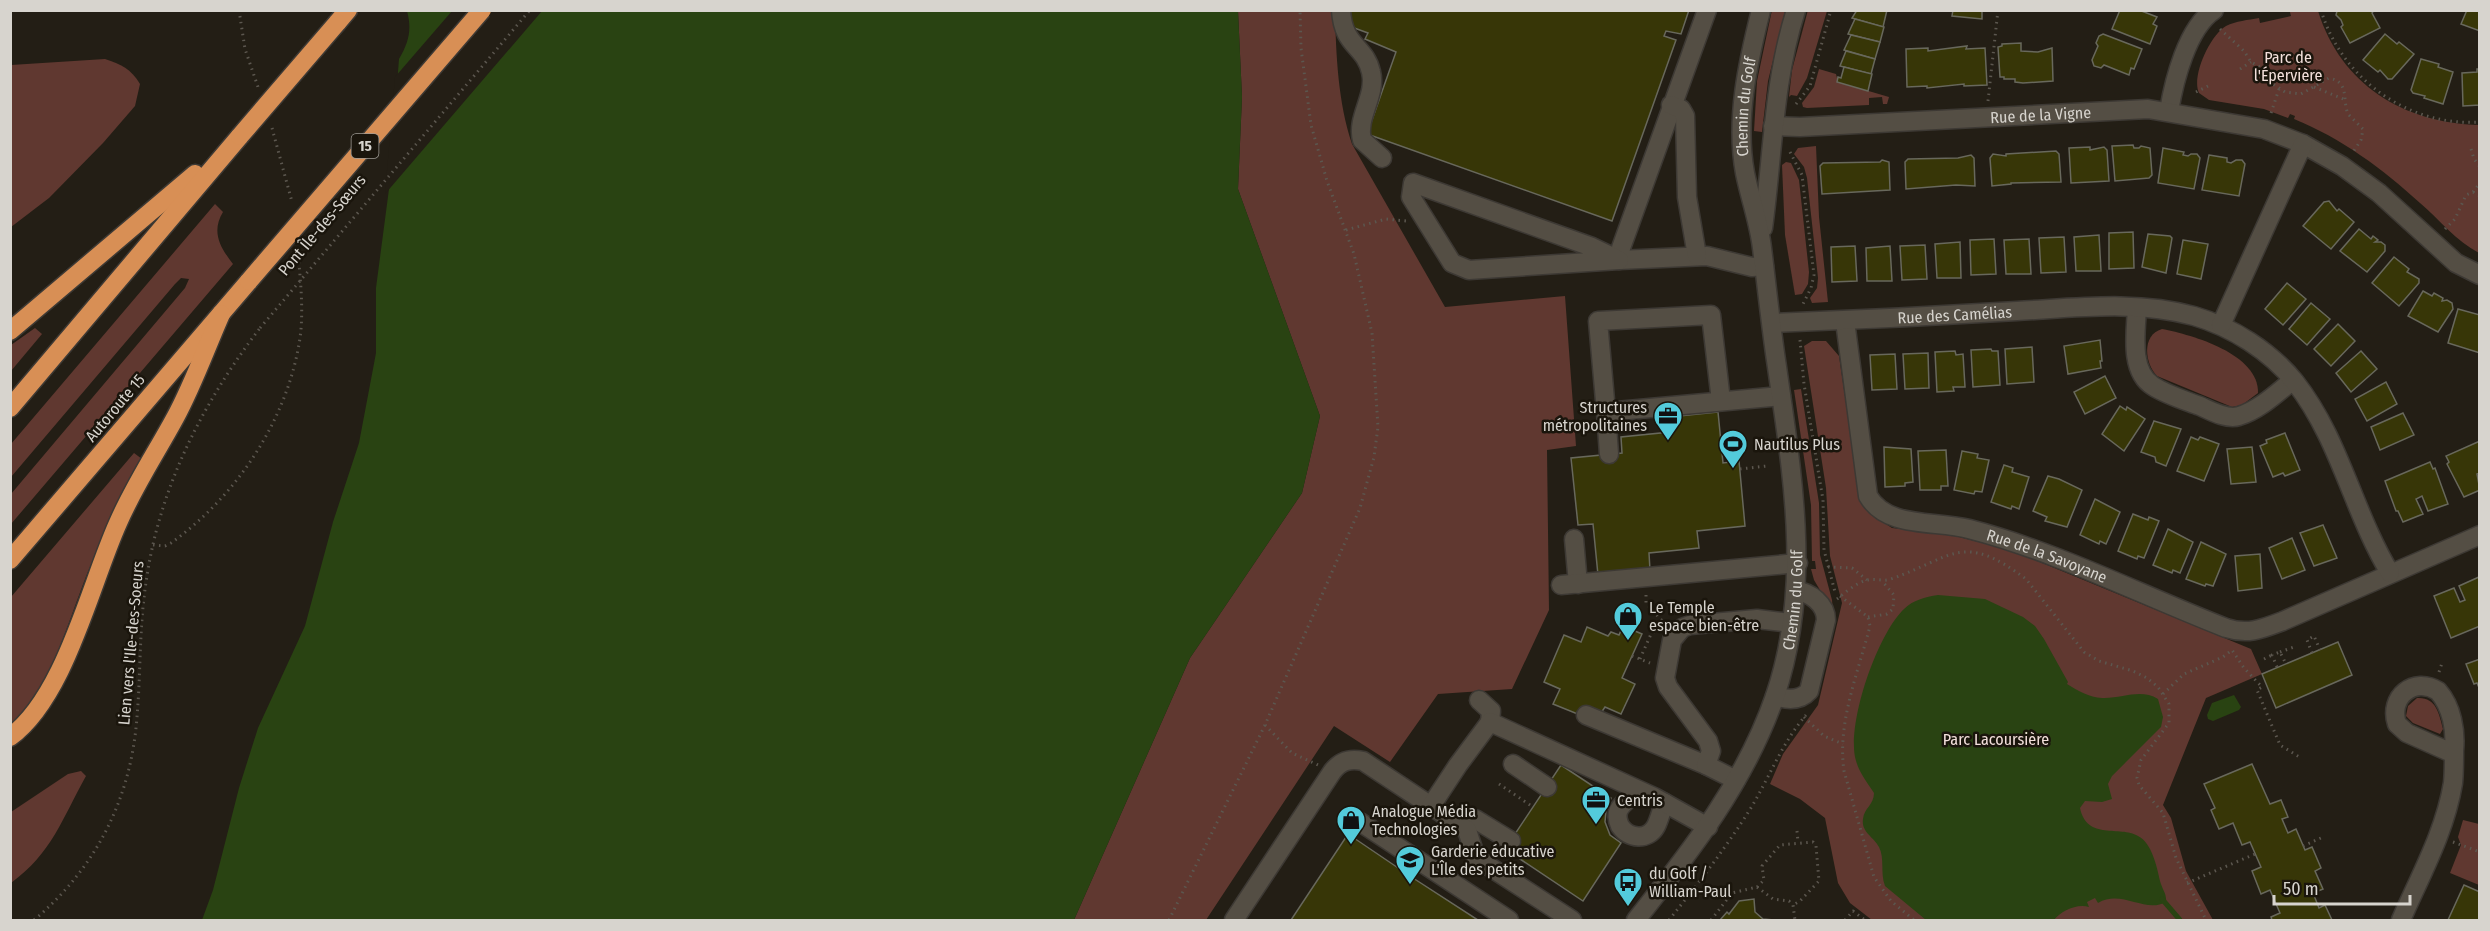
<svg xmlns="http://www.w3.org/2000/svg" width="2490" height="931" viewBox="0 0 2490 931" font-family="'Fira Sans Condensed',sans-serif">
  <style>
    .green { fill: #603830 }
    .water { fill: #294312 }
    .pier { fill: #231e15 }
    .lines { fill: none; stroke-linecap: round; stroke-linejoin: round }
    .stream { stroke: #294312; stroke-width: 5 }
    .building { fill: #373607; stroke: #68685c; stroke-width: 1.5 }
    .minor-casing { stroke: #3d3934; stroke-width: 21 }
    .highway-casing { stroke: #3d3934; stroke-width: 21 }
    .path { stroke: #5c574f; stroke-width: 3; stroke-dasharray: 1.5 4.5; stroke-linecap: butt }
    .minor { stroke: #544e44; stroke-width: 18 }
    .highway { stroke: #d88f55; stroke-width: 18 }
    .highway-bridge-casing { stroke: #3d3934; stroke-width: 21; stroke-linecap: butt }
    .path-bridge { stroke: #5c574f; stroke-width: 3; stroke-dasharray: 1.5 4.5; stroke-linecap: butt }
    .highway-bridge { stroke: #d88f55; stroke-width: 18 }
    .labels { text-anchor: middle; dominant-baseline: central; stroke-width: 5; stroke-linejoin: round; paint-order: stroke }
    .shield { fill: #1a150c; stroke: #9e9b94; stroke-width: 1.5 }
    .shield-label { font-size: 15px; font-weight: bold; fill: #d7d4ce }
    .park-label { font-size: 16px; fill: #f3e0db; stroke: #1a150c }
    .street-label { font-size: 16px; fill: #d7d4ce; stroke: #1a150c }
    .poi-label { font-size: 16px; fill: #d7d4ce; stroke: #1a150c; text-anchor: start }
  </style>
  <rect width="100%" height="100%" fill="#231e15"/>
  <g class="green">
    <path d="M1772,10L1785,11L1768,81L1762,132L1754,131L1757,81Z"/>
    <path d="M1808,10L1827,11L1807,78L1797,96L1791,95L1789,97L1792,70Z"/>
    <path d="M1238,11H1335C1336,55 1338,102 1352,144L1445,307L1565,296L1576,446L1547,450L1549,610L1512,689L1438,694L1390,762L1334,726L1206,920H1074L1190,658L1302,493L1320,416L1238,189L1242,97Z"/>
    <path d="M2294,11H2318C2341,85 2404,123 2479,125V253C2456,241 2440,220 2420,203C2383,169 2341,138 2294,119L2295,116L2290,114L2288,118L2264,109L2209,100L2199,93C2191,77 2210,35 2226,26C2236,21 2248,20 2259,18L2260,23L2291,16L2290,12Z"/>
    <path d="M105,59C121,64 131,69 140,84L135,106L103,143L49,198L11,227V65Z"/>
    <path d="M1819,69L1836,74L1838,82L1889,97L1887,104H1883L1882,97L1869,98V105L1807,108L1803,107L1802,103L1814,87Z"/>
    <path d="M1816,146L1819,217L1828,302L1812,303L1810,298L1817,288L1818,278L1807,178L1804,167L1794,154L1798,148Z"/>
    <path d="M1786,162L1791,163L1799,180L1809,272L1808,284L1802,294L1795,295L1785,235L1782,165Z"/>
    <path d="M215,204L223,212C211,232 220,247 233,264L11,524V494L185,288L189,279L181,278L175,284L11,477V444Z"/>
    <path d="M35,328L42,334L11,371V345Z"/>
    <path d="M2162,329C2193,335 2259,354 2258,393L2242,405L2232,407L2157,376C2145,364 2141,335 2162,329Z"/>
    <path d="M1812,341H1826L1839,356L1860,498L1869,513L1892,528L1947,534L2011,550L2251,649L2262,674L2206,698L2163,805L2171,818L2186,871L2213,920H1872L1850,903L1838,883L1825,818L1800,799L1770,784L1783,754L1818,705L1842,603L1830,556L1826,488L1804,346Z"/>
    <path d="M1801,389L1819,503L1820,555L1832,600L1833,612L1814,580L1811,569H1816L1815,561H1812L1811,505L1794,390Z"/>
    <path d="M134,453L142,459C124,493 107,527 92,562C68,618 55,682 11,725V597Z"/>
    <path d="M2417,698C2436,697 2439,713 2443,729L2440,734L2413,723L2406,716L2408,706Z"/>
    <path d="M81,771L86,776C62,819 52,853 11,883V812L68,774Z"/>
    <path d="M2463,820L2479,824V885L2450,873L2461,845L2458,837Z"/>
  </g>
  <g class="water">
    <path d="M407,11H1238L1242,97L1238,189L1320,416L1302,493L1190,658L1074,920H202L213,890L239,788L258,728L305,626L333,522L359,443L376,353V288L389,189L399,59C409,42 412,29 407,11Z"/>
    <path d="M1938,595L1985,599L2023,617L2035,626L2044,639L2068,682L2067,684C2078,691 2089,697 2102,698C2122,699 2140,688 2158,699L2163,717L2161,727L2112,776L2108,784L2112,799L2102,802L2085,801L2080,808C2087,841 2120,825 2138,836C2152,843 2157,867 2160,881C2162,889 2167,894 2166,902C2145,914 2122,889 2098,903L2095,898L2087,902L2089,907C2077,903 2061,911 2054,920H1926L1885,886C1880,873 1885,859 1879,847C1874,837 1861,832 1863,819C1864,808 1874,805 1874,793C1866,781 1858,771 1855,757C1848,720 1877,635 1904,609C1913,600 1925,597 1938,595Z"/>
    <path d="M2234,695L2241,707L2239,710L2213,721L2208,719L2207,715L2212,703Z"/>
  </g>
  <path class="pier" d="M452,11H542L385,194L395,77Z"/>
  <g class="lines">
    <path class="stream" d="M2162,899L2180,920"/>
  </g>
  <g class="building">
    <path d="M1351,10H1689L1681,34L1666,31L1664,36L1676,40L1612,221L1367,134L1396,52L1365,39L1368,33L1346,25Z"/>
    <path d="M1857,10H1887L1883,27L1852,18Z"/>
    <path d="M1953,10H1982V19L1952,16Z"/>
    <path d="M2120,10H2139L2157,17L2153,24L2157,26L2150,44L2112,29Z"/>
    <path d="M2374,10L2372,13L2380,28L2350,43L2341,27L2343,25L2341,20L2336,15L2337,11Z"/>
    <path d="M2467,10H2480V31L2461,24Z"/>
    <path d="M1855,19L1884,27L1880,42L1848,34Z"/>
    <path d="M2103,34L2142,49L2134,69L2131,68L2129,75L2104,65L2101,68L2094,66L2092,60L2098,46L2096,43L2099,36Z"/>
    <path d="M2385,34L2397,44L2399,42L2414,54L2392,79H2388L2380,70L2378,72L2363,60Z"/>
    <path d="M1851,35L1880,42L1875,59L1844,50Z"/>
    <path d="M2021,43V51L2038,52L2052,48L2053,81L2023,83L2015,82V79H2004V77H2000L1998,47L2002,46V44Z"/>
    <path d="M1967,46L1966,49L1985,48L1987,85L1964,86V84L1927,88V86L1907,87L1906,49L1928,48V51Z"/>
    <path d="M1846,51L1875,59L1871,74L1840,66Z"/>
    <path d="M2421,59L2439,64L2438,67L2453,72L2443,104L2424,98L2425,96L2413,93L2411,90Z"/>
    <path d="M1844,67L1872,74L1868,91L1837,82L1838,77L1841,78Z"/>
    <path d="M2477,69H2480V105L2463,106L2462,73L2477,72Z"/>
    <path d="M2133,145L2134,148H2139L2141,146L2150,148L2152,175L2149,178L2115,181L2112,146Z"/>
    <path d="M2090,147V150L2104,147L2107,150L2109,181L2071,183L2069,148Z"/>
    <path d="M2163,148L2184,152L2183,155L2188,156L2191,154H2197L2200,158L2194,189L2158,183Z"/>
    <path d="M2056,151L2059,154L2061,182L2011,183V184L1992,186L1990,158L1993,154L2006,156V154Z"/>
    <path d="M1971,155L1974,158L1975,186L1956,185L1906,189L1905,162L1908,159L1958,158Z"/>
    <path d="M2209,155L2227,158V162L2231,163L2236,160H2242L2245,164L2239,196L2202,190Z"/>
    <path d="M1882,160L1889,162L1890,190L1822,194L1820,166L1823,163L1880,162Z"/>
    <path d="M2329,201L2337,211L2339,209L2354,222L2331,249L2303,226L2324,202Z"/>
    <path d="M2359,229L2371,239L2373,236L2378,240L2375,242H2381L2385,245V251L2367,272L2340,251Z"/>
    <path d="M2133,232L2134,268L2109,269V233Z"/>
    <path d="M2148,234L2170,236L2172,238L2166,273L2142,267Z"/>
    <path d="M2099,235L2101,271H2076L2074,237Z"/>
    <path d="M2064,237L2066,272L2041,273L2039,238Z"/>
    <path d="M1994,239L1996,274L1971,275L1970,240Z"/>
    <path d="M2029,239L2031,274H2006L2004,240Z"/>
    <path d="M2183,240L2208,244L2201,279L2177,274Z"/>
    <path d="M1960,242L1961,278H1937L1935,244Z"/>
    <path d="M1925,245L1927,279L1902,280L1900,246Z"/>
    <path d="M1855,246L1857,281L1832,282L1831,247Z"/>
    <path d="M1890,246L1892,281H1867L1866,248Z"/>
    <path d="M2394,257L2409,269L2407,272L2419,279V283L2399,306L2372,283Z"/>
    <path d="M2287,283L2306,299L2283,325L2265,309Z"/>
    <path d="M2423,291L2432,296L2434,293L2443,298L2442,301L2447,300L2452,303L2453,309L2438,332L2408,316Z"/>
    <path d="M2311,303L2330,319L2307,345L2289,329Z"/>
    <path d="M2458,309L2480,315V353L2448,343Z"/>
    <path d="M2338,324L2355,341L2331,366L2314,349Z"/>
    <path d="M2100,340L2102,361H2100L2101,368L2068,374L2064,346Z"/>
    <path d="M2032,347L2034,382L2007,384L2005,349Z"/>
    <path d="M1991,349L1992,351H1998L2000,385L1973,387L1971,350Z"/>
    <path d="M1955,351L1956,355L1963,354L1965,387H1953L1954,391L1937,392L1935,352Z"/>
    <path d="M2361,351L2377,369L2351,392L2336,373Z"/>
    <path d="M1928,353L1929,388L1905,389L1903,354Z"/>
    <path d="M1895,354L1897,389L1872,390L1870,355Z"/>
    <path d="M2105,376L2116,398L2085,414L2074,392Z"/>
    <path d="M2386,382L2397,404L2367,421L2355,399Z"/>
    <path d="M2120,406L2126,410L2127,407L2145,419L2124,451L2102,434Z"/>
    <path d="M1718,412L1723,463L1739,461L1745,526L1697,531L1699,548L1649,553L1650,570L1598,575L1593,524L1578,525L1571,458L1622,453L1621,437L1670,432L1669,417Z"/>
    <path d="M2403,413L2414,435L2380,450L2371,427Z"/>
    <path d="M2154,421L2181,429L2166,466L2156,462L2155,457L2141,452Z"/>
    <path d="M2285,433L2300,470L2285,476L2283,473L2273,477L2260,446L2267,443L2266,440Z"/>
    <path d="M2191,437L2198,440L2200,437L2219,444L2204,481L2177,471Z"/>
    <path d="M2480,441V473L2477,474L2480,490L2464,497L2447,464L2449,462L2446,456Z"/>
    <path d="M1884,447L1911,449L1913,482L1905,483V486L1885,487Z"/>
    <path d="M2252,447L2256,482L2231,484L2227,449Z"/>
    <path d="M1946,450L1948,486H1941V490H1920L1918,451Z"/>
    <path d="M1962,451L1978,454L1977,458L1989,460L1982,492L1975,491L1974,494L1954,490Z"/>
    <path d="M2430,462L2433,469L2435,468L2448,504L2428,511L2422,496L2416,499L2423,514L2403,522L2398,511H2396L2385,481Z"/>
    <path d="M2004,465L2013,468L2012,472L2029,477L2019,509L2012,506L2011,509L1991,502Z"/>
    <path d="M2048,476L2059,479L2082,490L2067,527L2045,521L2047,517L2033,511Z"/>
    <path d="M2095,499L2120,512L2106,544L2100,541L2099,544L2080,535Z"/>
    <path d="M2133,514L2148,520L2149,517L2159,521L2144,558L2138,556L2137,559L2118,551Z"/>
    <path d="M2323,525L2337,558L2314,566L2300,533Z"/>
    <path d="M2168,529L2193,542L2180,573L2173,570L2172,573L2153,565Z"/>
    <path d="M2292,538L2305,570L2282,579L2269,548Z"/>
    <path d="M2201,542L2226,554L2213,586L2206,584L2205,586L2186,579Z"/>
    <path d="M2260,554L2262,588L2238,591L2235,556Z"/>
    <path d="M2479,577L2480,626L2451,638L2434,596L2454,588L2460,602L2465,600L2459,586Z"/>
    <path d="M1623,626L1642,634L1622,678L1635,684L1621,714L1605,707L1601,713L1585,717L1553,704L1560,689L1544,682L1564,635L1581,642L1587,627L1608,636L1611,632L1619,635Z"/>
    <path d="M2338,642L2352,675L2276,708L2262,674Z"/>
    <path d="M2480,659V690L2477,683L2474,684L2466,664Z"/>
    <path d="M2252,764L2270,804L2281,800L2288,817L2282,819L2288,833L2296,829L2305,850L2312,847L2321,868L2315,871L2323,889L2313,893L2319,908L2325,905L2332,920H2272L2271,917L2280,913L2270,890L2261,894L2252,871L2261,867L2250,842L2242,845L2233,823L2219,829L2211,810L2215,808L2204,784Z"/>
    <path d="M1561,765L1611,798L1606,811L1605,822L1610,835L1621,843L1583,901L1505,849Z"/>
    <path d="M1348,834L1413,878L1478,920H1291Z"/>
    <path d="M2464,885L2480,892V920H2448Z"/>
    <path d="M1754,899L1755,912L1763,919L1774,920H1720L1727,912L1729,914L1739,901Z"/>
  </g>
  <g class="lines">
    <g class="minor-casing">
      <g id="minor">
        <path d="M1341,10C1343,47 1365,45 1371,72C1377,95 1356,117 1362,140L1382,158"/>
        <path d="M1707,10L1621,248L1619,260L1707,256L1752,267L1764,266"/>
        <path d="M1671,105L1681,109L1685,116L1687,197L1697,256"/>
        <path d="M2169,111C2174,81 2187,28 2214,10"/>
        <path id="s1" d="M1773,126L1800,127L2148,109L2264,129L2303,144L2342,166L2379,193L2456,263L2480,275"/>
        <path d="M1413,183L1592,247L1619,260L1469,270L1452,263L1411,197Z"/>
        <path d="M1763,228C1773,155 1773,82 1796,10"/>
        <path d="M2137,308C2136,331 2129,371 2153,386C2167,395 2184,400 2200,406C2211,411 2227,420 2239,416C2259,410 2277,393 2293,380"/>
        <path id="s2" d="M1845,321L1868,496C1887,529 1936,520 1969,529C2058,552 2141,595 2226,628C2248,635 2262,629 2283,621L2480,535"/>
        <path id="s3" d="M1772,323C1853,320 1935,316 2017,311C2075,308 2137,300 2194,316C2232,327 2270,351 2295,382C2340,439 2353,512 2390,573"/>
        <path d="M2221,325L2303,144"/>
        <path d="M1721,401L1711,315L1598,321L1606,412L1781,396"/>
        <path d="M1606,412L1609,454"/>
        <path d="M1574,539L1578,584"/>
        <path d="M1561,585L1798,563"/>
        <path d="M1775,696C1787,700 1800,701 1809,691L1826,620C1826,604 1810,592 1796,591"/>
        <path d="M1479,700L1491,711L1490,722"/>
        <path d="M1586,715L1706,765"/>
        <path d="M1513,764L1547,787"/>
        <path d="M1736,780L1706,765L1711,751L1708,741L1668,687L1665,678L1672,640L1682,628L1690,625L1757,619L1791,623"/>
        <path d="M1637,790C1628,803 1611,806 1620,826C1629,839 1648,841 1656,826C1660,818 1661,810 1665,803"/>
        <path d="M1475,819L1511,841"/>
        <path d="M1360,822L1509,920"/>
        <path d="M1234,920L1332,772C1340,761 1350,758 1363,761L1431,806"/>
        <path d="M1572,920L1476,858L1467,830L1431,806L1458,765L1490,722L1654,797L1708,827"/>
        <path id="s4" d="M1636,920C1691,851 1746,781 1775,696C1812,586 1793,479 1777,367C1771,328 1767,288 1762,248C1759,222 1750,198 1745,173C1735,119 1748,62 1761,10"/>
        <path d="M2401,920C2420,876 2445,832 2453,783C2454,773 2454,762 2454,751C2456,731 2452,707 2438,691C2414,676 2388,697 2397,724L2407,733L2454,754"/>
      </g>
    </g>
    <g class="highway-casing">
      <g id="highway">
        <path d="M337,23L348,10"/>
        <path d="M10,331L195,174"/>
        <path d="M10,408L240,136"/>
        <path d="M10,560L249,281"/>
        <path d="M10,737C65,697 90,585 118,523C134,486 156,453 175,418C193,385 206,348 221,314"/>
      </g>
    </g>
    <g class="path">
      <path d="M239,10L245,49L258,87"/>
      <path d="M2321,10C2341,78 2408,127 2480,122"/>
      <path d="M2220,29L2244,51L2251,62L2260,67L2273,84L2285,92L2301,94L2329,78C2350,82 2342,100 2348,114L2363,129L2361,140L2353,152"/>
      <path d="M2240,69L2251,62"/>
      <path d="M2314,87L2346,100"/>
      <path d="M2196,92L2208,86"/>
      <path d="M1988,101L1998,10"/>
      <path d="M1796,104L1810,86L1831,10"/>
      <path d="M2271,113L2279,89"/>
      <path d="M272,128L292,202"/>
      <path d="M2471,149L2474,159L2480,167"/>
      <path d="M1790,152L1802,175L1814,275L1811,288L1803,304"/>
      <path d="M2473,192L2480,196"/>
      <path d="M2445,229L2455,219L2466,195L2473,192L2480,183"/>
      <path d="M1346,230L1386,219L1406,221"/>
      <path d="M1800,340L1804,384L1823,500L1824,550L1835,592"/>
      <path d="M1740,469L1767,466"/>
      <path d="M153,545L165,546L171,543C237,496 288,419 300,338C304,309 300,279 298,250"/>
      <path d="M1828,567L1852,568L1867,580"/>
      <path d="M1646,595V603L1664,623"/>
      <path d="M1840,596L1868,617L1870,626C1858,673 1837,723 1844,771L1874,877L1891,901L1914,920"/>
      <path d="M1837,599C1846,592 1857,582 1868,580C1876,578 1883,582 1891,579C1954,557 1962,531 2026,579L2084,652L2099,661L2133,671L2147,678L2158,687L2169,704V723L2141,760L2137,778L2139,785L2163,813L2176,858L2206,920"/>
      <path d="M1868,617L1887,614L1893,609L1894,595L1882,581"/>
      <path d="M2280,652L2294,647"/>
      <path d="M2312,653L2307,640L2314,636L2320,650"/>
      <path d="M1632,656L1650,663"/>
      <path d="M1640,659L1651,634L1656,630"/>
      <path d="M2264,659L2272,655"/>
      <path d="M2277,667L2272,655L2280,652L2286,664"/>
      <path d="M2439,672L2442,663"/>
      <path d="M2163,694L2184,674L2223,657L2232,650L2244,668L2262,687L2257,690L2280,745L2301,758"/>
      <path d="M1804,717L1824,736L1843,744"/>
      <path d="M1265,725L1292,753L1318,765"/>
      <path d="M1499,784L1533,807"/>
      <path d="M1797,831L1798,842"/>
      <path d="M2453,842L2480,852"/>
      <path d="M2303,846L2323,837"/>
      <path d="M2187,883L2255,854"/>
      <path d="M1757,887L1764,880L1762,866L1780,845L1813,842L1816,846L1819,881L1800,901L1793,905"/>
      <path d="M34,920C97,867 131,798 137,717C141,670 139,623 147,576C161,484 204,401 260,328"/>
      <path d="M1169,920L1265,725L1360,508L1374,457L1378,427L1372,333L1354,254L1327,181L1311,125L1301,48L1300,10"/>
      <path d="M1669,920C1697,885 1725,849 1749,811C1769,779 1781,744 1806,715"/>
      <path d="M1711,920L1732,893L1757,887L1773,899L1789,901L1793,905L1795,920"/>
      <path d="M1845,920L1853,911L1865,920"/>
    </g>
    <use href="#minor" class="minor"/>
    <use href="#highway" class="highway"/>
    <g class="highway-bridge-casing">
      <g id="highway-bridge">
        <path d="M240,136L337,23"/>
        <path d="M249,281L482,10"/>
      </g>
    </g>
    <path class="path-bridge" d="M260,328L530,10"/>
    <use href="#highway-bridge" class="highway-bridge"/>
  </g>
  <defs>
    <g id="office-pin" transform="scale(1.5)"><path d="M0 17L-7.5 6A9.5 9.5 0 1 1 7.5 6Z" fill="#53cbdb" stroke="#1a150c"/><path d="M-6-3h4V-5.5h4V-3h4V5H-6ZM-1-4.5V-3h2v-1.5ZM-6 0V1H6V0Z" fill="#111"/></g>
    <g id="stadium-pin" transform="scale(1.5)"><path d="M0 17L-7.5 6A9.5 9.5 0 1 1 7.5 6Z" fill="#53cbdb" stroke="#1a150c"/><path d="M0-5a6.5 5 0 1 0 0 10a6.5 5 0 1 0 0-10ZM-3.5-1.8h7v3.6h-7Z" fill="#111"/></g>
    <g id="shop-pin" transform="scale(1.5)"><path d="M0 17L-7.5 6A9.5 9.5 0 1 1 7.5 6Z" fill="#53cbdb" stroke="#1a150c"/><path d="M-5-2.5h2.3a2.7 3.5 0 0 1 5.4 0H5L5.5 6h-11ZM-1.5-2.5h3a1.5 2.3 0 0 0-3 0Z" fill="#111"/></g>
    <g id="school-pin" transform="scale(1.5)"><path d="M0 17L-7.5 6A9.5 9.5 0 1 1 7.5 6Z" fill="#53cbdb" stroke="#1a150c"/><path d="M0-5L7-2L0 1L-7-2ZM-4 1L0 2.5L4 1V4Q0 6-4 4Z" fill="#111"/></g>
    <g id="bus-pin" transform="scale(1.5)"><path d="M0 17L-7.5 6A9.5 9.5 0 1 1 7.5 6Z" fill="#53cbdb" stroke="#1a150c"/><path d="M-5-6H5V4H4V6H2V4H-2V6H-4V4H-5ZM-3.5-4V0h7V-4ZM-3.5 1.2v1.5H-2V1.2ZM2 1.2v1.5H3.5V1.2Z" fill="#111"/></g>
  </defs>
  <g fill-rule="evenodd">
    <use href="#office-pin" x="1668" y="416"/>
    <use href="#stadium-pin" x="1733" y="444"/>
    <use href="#shop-pin" x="1628" y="616"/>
    <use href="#office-pin" x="1596" y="800"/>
    <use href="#shop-pin" x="1351" y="820"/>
    <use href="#school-pin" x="1410" y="860"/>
    <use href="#bus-pin" x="1628" y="882"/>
  </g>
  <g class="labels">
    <rect class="shield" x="351.5" y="134" width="27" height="24" rx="4.5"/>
    <g class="shield-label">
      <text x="365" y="146">15</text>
    </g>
    <g class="park-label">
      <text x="2288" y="57">Parc de<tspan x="2288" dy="18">l'Épervière</tspan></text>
      <text x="1996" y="739">Parc Lacoursière</text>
    </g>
    <g class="street-label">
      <text stroke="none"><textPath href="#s4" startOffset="861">Chemin du Golf</textPath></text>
      <text stroke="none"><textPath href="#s1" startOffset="268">Rue de la Vigne</textPath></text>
      <text transform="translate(322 225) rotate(-50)">Pont Île-des-Sœurs</text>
      <text stroke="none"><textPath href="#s3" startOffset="183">Rue des Camélias</textPath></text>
      <text transform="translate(115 408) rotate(-50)">Autoroute 15</text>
      <text stroke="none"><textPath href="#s2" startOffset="369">Rue de la Savoyane</textPath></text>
      <text stroke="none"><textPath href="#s4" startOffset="363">Chemin du Golf</textPath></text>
      <text transform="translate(131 643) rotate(-85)">Lien vers l'Ile-des-Soeurs</text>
    </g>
    <g class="poi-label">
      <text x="1647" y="407" text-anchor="end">Structures<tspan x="1647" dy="18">métropolitaines</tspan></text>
      <text x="1754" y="444">Nautilus Plus</text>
      <text x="1649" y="607">Le Temple<tspan x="1649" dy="18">espace bien-être</tspan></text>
      <text x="1617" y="800">Centris</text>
      <text x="1372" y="811">Analogue Média<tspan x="1372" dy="18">Technologies</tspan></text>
      <text x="1431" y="851">Garderie éducative<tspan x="1431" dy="18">L'Île des petits</tspan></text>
      <text x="1649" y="873">du Golf /<tspan x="1649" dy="18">William-Paul</tspan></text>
    </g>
  </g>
  <rect width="2490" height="931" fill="none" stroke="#d7d4ce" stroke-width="24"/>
  <path d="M2274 895v9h136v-9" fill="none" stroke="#d7d4ce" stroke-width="3"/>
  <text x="2283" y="895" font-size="18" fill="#d7d4ce" stroke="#1a150c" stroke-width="4.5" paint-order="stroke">50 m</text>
</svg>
